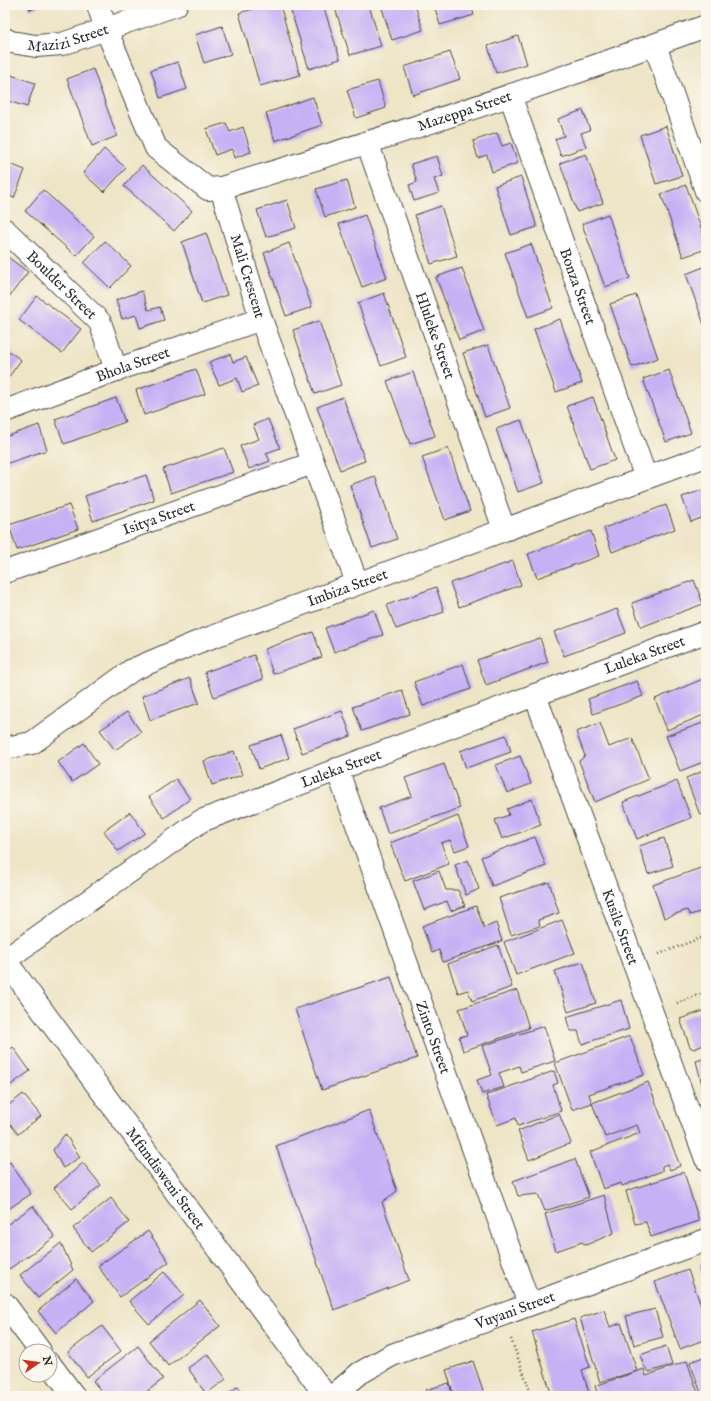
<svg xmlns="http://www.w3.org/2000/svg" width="711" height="1401" viewBox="0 0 711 1401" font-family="'IM FELL English',serif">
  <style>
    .building { fill: #c6b1f4 }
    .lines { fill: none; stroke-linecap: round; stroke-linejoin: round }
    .minor-casing { stroke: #484742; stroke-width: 24 }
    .path { stroke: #484742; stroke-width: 2.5; stroke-dasharray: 1 3; stroke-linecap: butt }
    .minor { stroke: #fff; stroke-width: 22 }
    .labels { text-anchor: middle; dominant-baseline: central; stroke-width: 4; stroke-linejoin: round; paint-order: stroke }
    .street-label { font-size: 15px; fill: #2b2b2b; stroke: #fbf7ec }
  </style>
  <rect width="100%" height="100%" fill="#fbf7ec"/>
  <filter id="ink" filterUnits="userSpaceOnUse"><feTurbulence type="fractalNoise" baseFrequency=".025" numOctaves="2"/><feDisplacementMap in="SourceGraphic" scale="8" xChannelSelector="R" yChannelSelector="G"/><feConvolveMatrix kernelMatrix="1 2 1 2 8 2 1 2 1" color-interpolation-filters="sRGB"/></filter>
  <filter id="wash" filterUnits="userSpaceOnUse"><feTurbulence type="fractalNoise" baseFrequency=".012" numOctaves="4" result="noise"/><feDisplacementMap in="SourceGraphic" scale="16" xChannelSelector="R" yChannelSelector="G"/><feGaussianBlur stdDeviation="0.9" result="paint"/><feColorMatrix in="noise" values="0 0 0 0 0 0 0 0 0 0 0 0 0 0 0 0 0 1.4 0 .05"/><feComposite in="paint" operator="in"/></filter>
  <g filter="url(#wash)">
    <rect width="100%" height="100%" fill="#eee4c6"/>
    <g id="blocks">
      <g class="building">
        <path d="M28,5H44L30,10Z"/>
        <path d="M267,5H280L300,75L260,86L239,13Z"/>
        <path d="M289,5H323L340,59L309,69Z"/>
        <path d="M334,5H369L381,46L350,55Z"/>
        <path d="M381,5H415L423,30L392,40Z"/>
        <path d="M434,5H471L474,15L440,25Z"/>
        <path d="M480,5H490L481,8Z"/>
        <path d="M222,26L231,54L204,63L195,35Z"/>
        <path d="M518,36L527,64L496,73L488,46Z"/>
        <path d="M450,52L460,79L413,95L404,67Z"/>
        <path d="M178,62L187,89L160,98L151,70Z"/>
        <path d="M93,69L117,136L92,146L67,79Z"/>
        <path d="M5,73L35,83L27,107L5,100Z"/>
        <path d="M378,81L386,108L356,118L347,90Z"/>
        <path d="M313,97L322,125L275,141L266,113Z"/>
        <path d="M583,110L590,130L581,133L586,147L561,156L555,139L564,136L558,119Z"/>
        <path d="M226,123L230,132L243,127L251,152L234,158L232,149L215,155L206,129Z"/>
        <path d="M666,126L682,176L656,184L640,135Z"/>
        <path d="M497,133L502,146L511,143L518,163L492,172L487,155L478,158L473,141Z"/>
        <path d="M104,149L126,168L104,192L83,173Z"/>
        <path d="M586,154L603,203L577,212L560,163Z"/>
        <path d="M437,156L443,176L434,179L439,193L414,201L409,185L417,182L411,164Z"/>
        <path d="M5,162L25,170L14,198L5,194Z"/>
        <path d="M142,165L192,211L174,231L124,186Z"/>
        <path d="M521,177L537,227L511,235L495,186Z"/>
        <path d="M347,180L355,207L325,217L316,189Z"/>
        <path d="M686,185L706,242V249L683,257L661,194Z"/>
        <path d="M43,190L94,236L76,256L25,211Z"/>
        <path d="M287,200L296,228L266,237L257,210Z"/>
        <path d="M441,206L457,256L431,264L415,215Z"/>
        <path d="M608,214L630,278L605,287L582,224Z"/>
        <path d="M365,215L387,278L362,287L339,224Z"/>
        <path d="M206,233L227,295L202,303L182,242Z"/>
        <path d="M105,241L131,266L110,288L84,263Z"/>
        <path d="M289,243L312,307L286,316L264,253Z"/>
        <path d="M531,244L553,308L528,317L505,253Z"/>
        <path d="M5,255L28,272L9,297L5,294Z"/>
        <path d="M706,266V330L686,274Z"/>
        <path d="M462,268L484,331L459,340L436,277Z"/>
        <path d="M142,291L148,310L160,307L164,320L140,328L136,315L122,319L116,300Z"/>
        <path d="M384,293L406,357L381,366L358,303Z"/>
        <path d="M636,295L658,358L632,367L610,304Z"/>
        <path d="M37,296L81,329L62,353L19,320Z"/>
        <path d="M560,319L582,383L556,392L534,329Z"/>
        <path d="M319,321L341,385L315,394L293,330Z"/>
        <path d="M488,345L510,408L485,417L463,353Z"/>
        <path d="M5,348L21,360L5,382Z"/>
        <path d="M230,354L233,362L246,357L258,386L242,392L237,378L219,385L209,362Z"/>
        <path d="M196,369L205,394L144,415L136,390Z"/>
        <path d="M669,370L691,433L666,442L643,379Z"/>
        <path d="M413,372L435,436L410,444L387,381Z"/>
        <path d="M343,397L365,461L340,470L317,407Z"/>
        <path d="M593,397L615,460L590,469L567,406Z"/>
        <path d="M116,398L125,422L64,444L55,419Z"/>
        <path d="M268,419L280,448L266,453L270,461L249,469L240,446L259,439L253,425Z"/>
        <path d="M521,420L544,483L518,492L496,429Z"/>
        <path d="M39,425L47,450L5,464V437Z"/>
        <path d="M224,448L233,472L171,493L163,469Z"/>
        <path d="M448,448L470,511L445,520L422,457Z"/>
        <path d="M146,475L154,500L93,521L85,496Z"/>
        <path d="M375,476L397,539L372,548L350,485Z"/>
        <path d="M706,489V516L691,522L682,497Z"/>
        <path d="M69,505L78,529L17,550L9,525Z"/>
        <path d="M666,505L675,529L612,552L604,528Z"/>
        <path d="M591,531L599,556L537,578L528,554Z"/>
        <path d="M513,561L521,585L459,607L450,583Z"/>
        <path d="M694,580L703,604L641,627L632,603Z"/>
        <path d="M436,587L444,612L396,629L387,605Z"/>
        <path d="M617,609L626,633L564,656L554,632Z"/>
        <path d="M374,610L383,635L334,652L325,628Z"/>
        <path d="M313,632L322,657L273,674L265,649Z"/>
        <path d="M540,638L548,662L486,685L477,660Z"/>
        <path d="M254,655L263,679L214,697L205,672Z"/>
        <path d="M463,664L471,689L423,706L414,682Z"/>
        <path d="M190,678L199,703L150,720L142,696Z"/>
        <path d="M703,679L706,686V714L667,730L655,699Z"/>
        <path d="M637,681L643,696L593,714L588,699Z"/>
        <path d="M402,690L410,714L362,731L353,707Z"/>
        <path d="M342,711L351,736L302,753L293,729Z"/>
        <path d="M127,712L141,732L115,750L100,730Z"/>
        <path d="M706,722V761L680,771L666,736Z"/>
        <path d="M600,723L609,747L632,738L649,779L595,802L579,761L585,756L576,732Z"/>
        <path d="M281,735L289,758L259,769L251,745Z"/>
        <path d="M506,735L511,752L466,768L460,751Z"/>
        <path d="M84,743L98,764L72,782L58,762Z"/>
        <path d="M234,751L242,775L212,785L204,761Z"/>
        <path d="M520,756L531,784L507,793L496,765Z"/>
        <path d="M444,764L460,808L388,834L379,808L412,796L405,778Z"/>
        <path d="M706,770V813L700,815L686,778Z"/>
        <path d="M176,779L190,799L164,818L149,797Z"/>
        <path d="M677,781L691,818L637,839L623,802Z"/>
        <path d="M532,799L541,825L502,839L495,820L509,815L507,809Z"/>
        <path d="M130,812L145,833L118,851L104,831Z"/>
        <path d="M458,816L469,846L455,851L450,840L441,843L449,864L405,881L390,843Z"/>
        <path d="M706,820V830L703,821Z"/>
        <path d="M535,837L546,866L492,886L481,857Z"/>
        <path d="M664,838L673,866L648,874L639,846Z"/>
        <path d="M468,860L479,889L466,895L455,865Z"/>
        <path d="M706,866V910L690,915L687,910L664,918L653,885Z"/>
        <path d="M439,871L446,890H458L465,906L451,911L447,901L424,910L413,881Z"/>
        <path d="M549,882L559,913L538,920L540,926L511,935L499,898Z"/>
        <path d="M476,906L484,928L496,923L502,941L443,962L439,950L432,953L422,926Z"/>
        <path d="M562,920L575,953L516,975L504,942Z"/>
        <path d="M498,945L512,987L472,1001L468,990L458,993L448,964Z"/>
        <path d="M583,962L596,1003L568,1012L555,971Z"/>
        <path d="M391,977L417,1058L322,1090L295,1009Z"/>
        <path d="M517,990L529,1028L463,1051L459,1037L467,1035L459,1009Z"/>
        <path d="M621,1000L629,1029L582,1044L578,1031H570L566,1017Z"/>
        <path d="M706,1010V1044L694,1049L690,1047L680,1019Z"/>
        <path d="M544,1026L555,1061L521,1072L519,1066L499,1073L504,1087L482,1094L477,1080L492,1075L482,1046Z"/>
        <path d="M630,1036L644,1075L589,1094L592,1103L572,1110L555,1063Z"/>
        <path d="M13,1047L30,1071L5,1089V1053Z"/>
        <path d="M706,1058V1096H705L696,1061Z"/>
        <path d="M554,1071L558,1083L553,1085L561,1111L518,1126L516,1118L497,1125L486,1095Z"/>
        <path d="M648,1082L680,1166L670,1170L667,1164L662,1166V1171L622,1186L621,1183L603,1189L590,1152L640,1133L637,1125L605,1137L592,1103Z"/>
        <path d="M23,1094L41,1116L18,1134L5,1117V1108Z"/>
        <path d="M369,1110L397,1191L382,1202L409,1280L334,1310L276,1146Z"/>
        <path d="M559,1114L571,1143L529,1160L518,1131Z"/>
        <path d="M65,1134L80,1157L63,1168L53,1150Z"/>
        <path d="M575,1159L589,1197L545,1211L538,1194L518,1196L513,1181Z"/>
        <path d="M10,1162L31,1194L5,1211V1166Z"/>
        <path d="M83,1163L101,1185L72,1209L54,1188Z"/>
        <path d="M684,1172L699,1221L651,1237L646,1222L635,1224L626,1191Z"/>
        <path d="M604,1195L614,1233L586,1245L582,1242L556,1251L545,1214Z"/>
        <path d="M111,1198L129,1222L91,1252L73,1228Z"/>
        <path d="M33,1206L55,1237L9,1269L5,1263V1226Z"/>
        <path d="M148,1231L169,1262L120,1297L98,1266Z"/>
        <path d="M61,1243L73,1270L38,1298L20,1275Z"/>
        <path d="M706,1264V1287L699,1267Z"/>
        <path d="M688,1270L706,1319V1339L680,1349L655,1282Z"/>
        <path d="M164,1272L184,1295L149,1324L129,1301Z"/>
        <path d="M76,1279L94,1301L56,1333L38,1311Z"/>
        <path d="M200,1300L220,1326L168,1366L149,1341Z"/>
        <path d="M655,1309L663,1337L634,1345L626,1316Z"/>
        <path d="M604,1310L610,1327L621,1323L637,1371L600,1382L580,1318Z"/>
        <path d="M574,1319L590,1367L582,1370L590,1396H552L532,1332Z"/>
        <path d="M102,1326L121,1351L87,1377L68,1352Z"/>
        <path d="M138,1346L163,1379L141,1396H105L93,1381Z"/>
        <path d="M666,1346L672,1365L649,1372L644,1366L640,1355Z"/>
        <path d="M208,1354L226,1379L206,1394L188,1368Z"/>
        <path d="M706,1356V1396H702L690,1362Z"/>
        <path d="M5,1357L10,1365L5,1368Z"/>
        <path d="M473,1361L485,1396H454L446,1370Z"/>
        <path d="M687,1361L699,1396H598L595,1386L644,1369L646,1376Z"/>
        <path d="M449,1383L453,1396H428L426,1390Z"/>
        <path d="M238,1386L246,1396H226Z"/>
      </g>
    </g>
  </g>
  <g filter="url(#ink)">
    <use href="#blocks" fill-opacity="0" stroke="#484742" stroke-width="1"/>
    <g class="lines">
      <g class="minor-casing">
        <g id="minor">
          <path id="s1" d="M98,5L106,29L156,148L208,189L221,188C384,139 546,85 706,26"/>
          <path id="s2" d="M5,39L11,42L36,46L62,44L176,5"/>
          <path d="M655,45L706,191"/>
          <path id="s3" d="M510,95L646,478"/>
          <path id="s4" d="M367,142L504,529"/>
          <path id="s5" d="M221,188L261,319L357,583"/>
          <path id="s6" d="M5,230L100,322L116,370"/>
          <path id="s7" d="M5,411L116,370L261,319"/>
          <path id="s8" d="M5,572L313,463"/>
          <path id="s9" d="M535,695L706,1159"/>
          <path id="s10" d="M5,748L32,743L132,670L193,644L706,456"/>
          <path id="s11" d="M337,769L529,1304"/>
          <path id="s12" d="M5,960L201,821L535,695L706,632"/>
          <path id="s13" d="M5,960L326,1396"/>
          <path d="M5,1304L40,1351"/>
          <path d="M50,1364L74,1396"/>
          <path id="s14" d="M333,1396L360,1373L392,1355L706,1240"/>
        </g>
      </g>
      <g class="path">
        <path d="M659,954L706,936"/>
        <path d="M677,1003L706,992"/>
        <path d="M511,1339L532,1396"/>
      </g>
      <use href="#minor" class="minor"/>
    </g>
  </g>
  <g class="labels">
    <g class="street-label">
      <text stroke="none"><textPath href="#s2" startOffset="65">Mazizi Street</textPath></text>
      <text stroke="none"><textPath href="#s1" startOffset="489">Mazeppa Street</textPath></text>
      <text stroke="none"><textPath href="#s5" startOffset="92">Mali Crescent</textPath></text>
      <text stroke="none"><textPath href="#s6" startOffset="79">Boulder Street</textPath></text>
      <text stroke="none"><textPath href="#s3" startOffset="203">Bonza Street</textPath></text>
      <text stroke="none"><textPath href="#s4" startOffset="205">Hluleke Street</textPath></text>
      <text stroke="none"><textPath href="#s7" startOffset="136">Bhola Street</textPath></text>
      <text stroke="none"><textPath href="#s8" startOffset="163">Isitya Street</textPath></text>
      <text stroke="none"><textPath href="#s10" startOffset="382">Imbiza Street</textPath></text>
      <text stroke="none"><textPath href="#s12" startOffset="714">Luleka Street</textPath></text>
      <text stroke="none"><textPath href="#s12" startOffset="390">Luleka Street</textPath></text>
      <text stroke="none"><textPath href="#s9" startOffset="247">Kusile Street</textPath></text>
      <text stroke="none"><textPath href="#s11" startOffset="285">Zinto Street</textPath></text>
      <text stroke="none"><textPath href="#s13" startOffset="271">Mfundisweni Street</textPath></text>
      <text stroke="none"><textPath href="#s14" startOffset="203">Vuyani Street</textPath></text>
    </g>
  </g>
  <rect width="711" height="1401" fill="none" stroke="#fbf7ec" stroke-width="20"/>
  <g transform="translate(38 1363) rotate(77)"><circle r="19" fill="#fbf7ec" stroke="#a8a59f"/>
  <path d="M0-3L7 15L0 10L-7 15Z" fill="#c8321e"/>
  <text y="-6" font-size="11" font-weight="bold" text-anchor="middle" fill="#2b2b2b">N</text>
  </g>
</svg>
